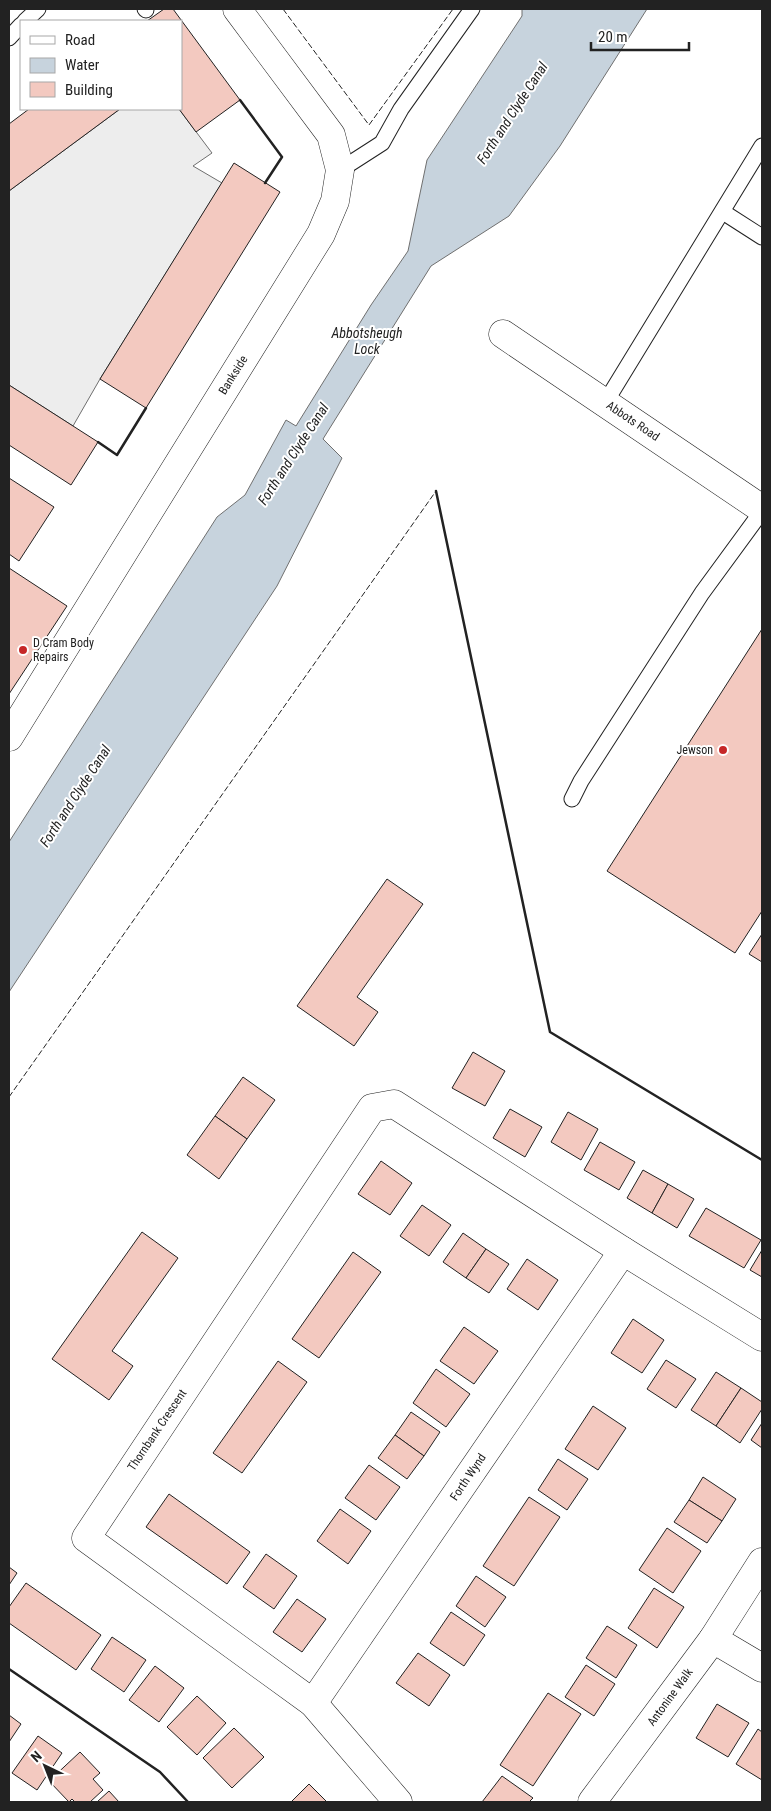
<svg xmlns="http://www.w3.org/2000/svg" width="771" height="1811" viewBox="0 0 771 1811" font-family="'Roboto Condensed',sans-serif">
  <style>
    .parking { fill: #ededed; stroke: #6f6f6f }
    .water { fill: #c7d3dd; stroke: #6f6f6f }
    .building { fill: #f3c9c0; stroke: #222 }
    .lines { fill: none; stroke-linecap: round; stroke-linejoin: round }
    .service-casing { stroke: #222; stroke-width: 17 }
    .minor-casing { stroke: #222; stroke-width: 29 }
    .tertiary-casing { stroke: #222; stroke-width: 29 }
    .service { stroke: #fff; stroke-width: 15 }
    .minor { stroke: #fff; stroke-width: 28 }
    .tertiary { stroke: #fff; stroke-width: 28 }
    .fence { stroke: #222; stroke-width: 1; stroke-dasharray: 6 2.5; stroke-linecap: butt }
    .wall { stroke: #222; stroke-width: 2.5 }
    .poi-dot { fill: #c62828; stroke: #fff; stroke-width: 2 }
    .labels { text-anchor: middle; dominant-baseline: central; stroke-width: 4; stroke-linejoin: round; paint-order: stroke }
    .street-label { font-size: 12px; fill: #222; stroke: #fff }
    .poi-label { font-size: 12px; fill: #222; stroke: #fff; text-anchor: start }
    .water-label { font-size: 14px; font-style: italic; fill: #222; stroke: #fff }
  </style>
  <rect width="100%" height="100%" fill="#fff"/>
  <path class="parking" d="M120,109H179L212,153L193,166L222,183L100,379L73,426L9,385V191Z"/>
  <path class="water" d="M522,9H647L560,146L509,216L431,266L323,439L342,458L277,586L9,992V842L217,517L245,495L286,420L296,426L371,305L408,251L427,160L522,16Z"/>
  <g class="building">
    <path d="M164,9H173L240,100L196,132L179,109H181V21H147Z"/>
    <path d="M29,109H120L9,191V124Z"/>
    <path d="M234,163L280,192L146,408L100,379Z"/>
    <path d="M9,385L98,442L71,485L9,445Z"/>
    <path d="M9,478L54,507L19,561L9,554Z"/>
    <path d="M9,568L67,606L9,694Z"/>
    <path d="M762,629V911L735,953L607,871Z"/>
    <path d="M387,879L423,904L357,997L378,1012L354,1046L297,1006Z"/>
    <path d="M762,934V962L749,954Z"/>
    <path d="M473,1052L505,1071L485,1106L452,1088Z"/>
    <path d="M243,1077L275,1100L247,1139L215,1116Z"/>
    <path d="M510,1109L542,1127L525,1157L493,1138Z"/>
    <path d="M568,1112L598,1129L581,1160L551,1142Z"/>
    <path d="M215,1116L247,1139L219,1179L187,1155Z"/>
    <path d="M600,1142L635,1162L619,1190L584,1170Z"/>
    <path d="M381,1161L412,1183L390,1215L358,1194Z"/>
    <path d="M643,1170L668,1184L652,1213L627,1198Z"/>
    <path d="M668,1184L694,1199L677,1228L652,1213Z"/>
    <path d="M422,1205L451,1225L429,1256L400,1236Z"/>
    <path d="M706,1208L761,1240L744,1268L689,1236Z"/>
    <path d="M142,1232L178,1258L112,1351L133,1366L109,1400L52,1359Z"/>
    <path d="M463,1233L486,1249L466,1278L443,1262Z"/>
    <path d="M486,1249L509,1264L489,1293L466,1278Z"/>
    <path d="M762,1250V1277L750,1270Z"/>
    <path d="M353,1252L381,1272L319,1358L292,1339Z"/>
    <path d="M527,1259L558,1280L538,1310L507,1289Z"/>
    <path d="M633,1319L664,1340L642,1373L611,1353Z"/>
    <path d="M464,1327L498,1351L474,1384L440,1361Z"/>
    <path d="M666,1360L696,1379L676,1408L647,1389Z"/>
    <path d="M278,1361L307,1382L242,1473L213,1453Z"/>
    <path d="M436,1369L470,1394L446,1427L413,1403Z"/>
    <path d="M716,1372L741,1388L716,1426L691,1410Z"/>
    <path d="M741,1388L762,1402V1409L740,1443L716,1426Z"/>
    <path d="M593,1406L626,1428L598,1470L565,1449Z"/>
    <path d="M411,1412L440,1432L424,1456L395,1435Z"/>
    <path d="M762,1423V1448L751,1440Z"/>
    <path d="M395,1435L424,1456L407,1479L378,1458Z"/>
    <path d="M558,1459L588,1479L567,1510L538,1490Z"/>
    <path d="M369,1465L400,1487L376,1520L345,1498Z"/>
    <path d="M703,1477L736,1499L722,1521L689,1500Z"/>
    <path d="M169,1494L250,1552L227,1584L146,1527Z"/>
    <path d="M529,1497L560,1517L514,1586L483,1566Z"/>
    <path d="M689,1500L722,1521L707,1543L674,1522Z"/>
    <path d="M340,1509L371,1531L348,1564L317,1541Z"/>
    <path d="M667,1528L701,1551L673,1593L639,1570Z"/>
    <path d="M266,1554L297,1576L274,1609L243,1587Z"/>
    <path d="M9,1567L17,1573L9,1585Z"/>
    <path d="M476,1576L506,1597L485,1627L456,1606Z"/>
    <path d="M26,1583L101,1635L76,1670L9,1623V1607Z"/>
    <path d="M654,1588L684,1607L657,1648L628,1628Z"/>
    <path d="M297,1599L326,1619L302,1652L273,1632Z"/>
    <path d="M451,1612L485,1635L464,1666L430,1643Z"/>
    <path d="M607,1626L637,1645L616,1678L586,1658Z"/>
    <path d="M112,1637L146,1660L124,1692L91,1669Z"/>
    <path d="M418,1653L450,1675L429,1706L396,1683Z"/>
    <path d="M586,1665L615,1684L594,1716L565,1697Z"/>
    <path d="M155,1666L184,1688L159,1722L129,1700Z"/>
    <path d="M548,1693L581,1714L533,1786L500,1765Z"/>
    <path d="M197,1696L226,1723L197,1755L167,1727Z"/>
    <path d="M717,1704L749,1723L728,1757L696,1738Z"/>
    <path d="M9,1715L21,1724L9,1742Z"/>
    <path d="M234,1728L264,1757L232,1788L203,1758Z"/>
    <path d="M758,1729L762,1732V1780L736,1764Z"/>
    <path d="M38,1736L62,1753L37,1790L12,1773Z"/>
    <path d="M80,1752L100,1773L93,1779L103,1790L90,1802H75L72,1799L69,1802L49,1781Z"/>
    <path d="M502,1776L533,1798L529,1802H482Z"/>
    <path d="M309,1784L327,1802H291Z"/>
    <path d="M109,1791L119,1802H97Z"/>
  </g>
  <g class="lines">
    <g class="service-casing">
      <g id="service">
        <path d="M145,9L146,10"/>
        <path d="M25,21L38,9"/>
        <path d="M9,38L21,25"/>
        <path d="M340,170L382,143L401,109L472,9"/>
        <path d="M723,212L762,237"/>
        <path d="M605,403L762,146"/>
        <path d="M572,799L581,781L702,593L762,511"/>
      </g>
    </g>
    <g class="minor-casing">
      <g id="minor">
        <path d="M503,334L762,509"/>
        <path d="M713,1639L762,1562"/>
        <path d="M313,1703L623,1251"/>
        <path d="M398,1802L313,1703L86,1538L372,1108L394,1104L623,1251L762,1337"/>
        <path d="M592,1802L713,1639L762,1668"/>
      </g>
    </g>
    <g class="tertiary-casing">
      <path id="tertiary" d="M9,737L321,234L335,201L340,170L331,135L237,9"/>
    </g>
    <use href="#service" class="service"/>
    <use href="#minor" class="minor"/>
    <use href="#tertiary" class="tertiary"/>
    <g class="fence">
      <path d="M283,9L369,125L453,9"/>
      <path d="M9,1097L436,491"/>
    </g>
    <g class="wall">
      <path d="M240,100L282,157L265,183"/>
      <path d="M98,442L117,455L146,408"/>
      <path d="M436,491L550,1032L762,1160"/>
      <path d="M9,1669L160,1772L188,1802"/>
    </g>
  </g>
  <g class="poi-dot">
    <circle cx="23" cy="650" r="5"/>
    <circle cx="723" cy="750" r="5"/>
  </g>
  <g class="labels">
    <g class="street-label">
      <text transform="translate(233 375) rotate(-58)">Bankside</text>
      <text transform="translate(633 421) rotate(34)">Abbots Road</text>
      <text transform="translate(157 1430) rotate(-56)">Thornbank Crescent</text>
      <text transform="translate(468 1477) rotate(-56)">Forth Wynd</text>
      <text transform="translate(670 1697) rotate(-54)">Antonine Walk</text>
    </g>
    <g class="poi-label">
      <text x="33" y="643">D Cram Body<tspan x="33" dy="14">Repairs</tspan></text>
      <text x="713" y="750" text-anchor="end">Jewson</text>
    </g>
    <g class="water-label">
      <text transform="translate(512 113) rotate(-57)">Forth and Clyde Canal</text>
      <text x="367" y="333">Abbotsheugh<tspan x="367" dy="16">Lock</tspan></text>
      <text transform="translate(293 454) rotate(-57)">Forth and Clyde Canal</text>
      <text transform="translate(75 796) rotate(-57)">Forth and Clyde Canal</text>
    </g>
  </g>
  <rect width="771" height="1811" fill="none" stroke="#222222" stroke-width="20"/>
  <rect x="20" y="20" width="162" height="90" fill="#ffffff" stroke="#a7a7a7"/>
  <rect x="30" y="36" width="25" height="8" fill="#ffffff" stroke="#a7a7a7"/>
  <text x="65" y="45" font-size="15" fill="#222222">Road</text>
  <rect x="30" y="58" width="25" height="15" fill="#c7d3dd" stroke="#a7a7a7"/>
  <text x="65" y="70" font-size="15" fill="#222222">Water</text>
  <rect x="30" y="82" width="25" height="15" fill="#f3c9c0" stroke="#a7a7a7"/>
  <text x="65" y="95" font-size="15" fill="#222222">Building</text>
  <g transform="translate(45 1766) rotate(317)" stroke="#ffffff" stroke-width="4" paint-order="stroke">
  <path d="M0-4L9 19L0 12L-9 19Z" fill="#222222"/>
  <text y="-8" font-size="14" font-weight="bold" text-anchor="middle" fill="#222222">N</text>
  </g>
  <path d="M591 42v8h98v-8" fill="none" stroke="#222222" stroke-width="2.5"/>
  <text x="598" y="42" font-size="15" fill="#222222" stroke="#ffffff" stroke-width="4" paint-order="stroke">20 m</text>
</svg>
